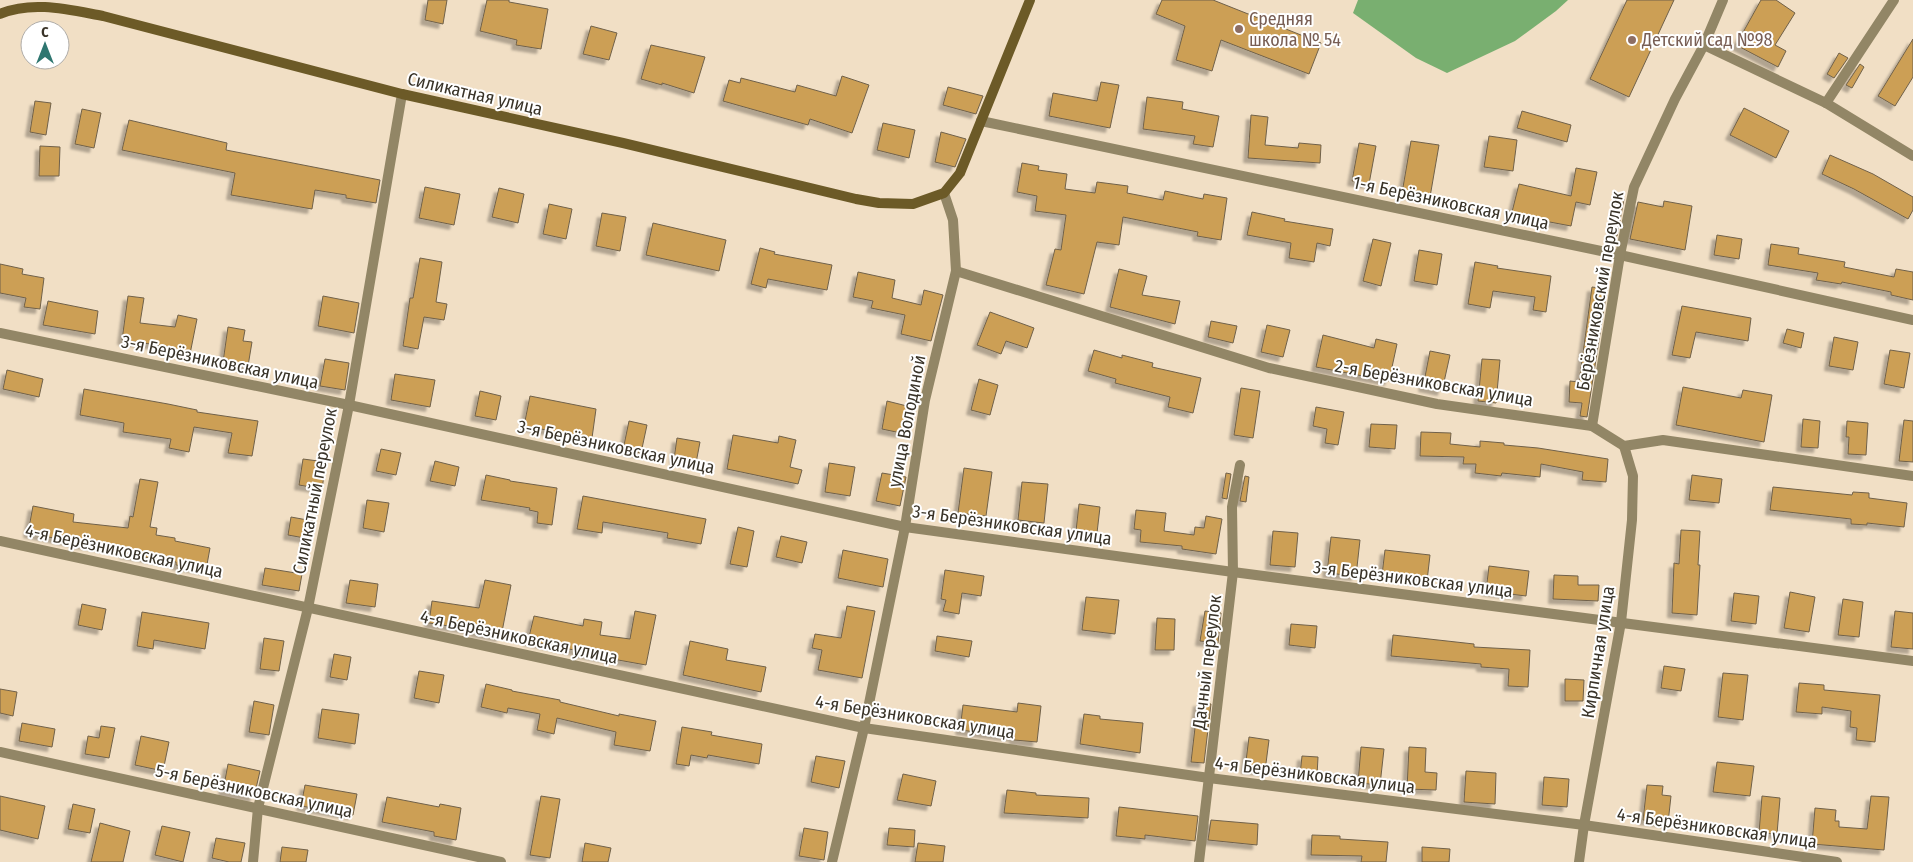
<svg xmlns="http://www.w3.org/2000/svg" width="1913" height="862" viewBox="0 0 1913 862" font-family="'Fira Sans Condensed',sans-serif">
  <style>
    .forest { fill: #79af70 }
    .building { fill: #cc9f54; stroke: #70614a; filter: url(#shadow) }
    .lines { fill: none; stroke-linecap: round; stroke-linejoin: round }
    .street { stroke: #928666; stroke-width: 10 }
    .secondary { stroke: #6c5a27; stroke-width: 10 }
    .education-dot { fill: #8d6e63; stroke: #fff; stroke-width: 2 }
    .labels { text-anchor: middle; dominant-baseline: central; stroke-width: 4; stroke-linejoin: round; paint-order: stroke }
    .education-label { font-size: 18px; fill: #785e54; stroke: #fff; text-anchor: start }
    .street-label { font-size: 18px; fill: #393328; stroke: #fff }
  </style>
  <defs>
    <filter id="shadow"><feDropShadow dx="-4.5" dy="4.5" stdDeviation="1" flood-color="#0004"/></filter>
  </defs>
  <rect width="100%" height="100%" fill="#f1dfc5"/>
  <path class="forest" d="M1358,0H1568L1556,11L1515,41L1447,73L1416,58L1353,13Z"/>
  <g class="building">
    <path d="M428,0H447L443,24L425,20Z"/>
    <path d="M487,0H509V2L548,9L541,49L516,45L517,40L480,31Z"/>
    <path d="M1162,0H1213L1321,43L1309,74L1221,40L1212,71L1176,60L1185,26L1156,14Z"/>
    <path d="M1627,0H1674L1629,97L1590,79Z"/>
    <path d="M1761,0H1776L1795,13L1775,45L1786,51L1778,67L1736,45Z"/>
    <path d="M591,26L617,33L609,60L583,54Z"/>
    <path d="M1913,39V77L1895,106L1878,96Z"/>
    <path d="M651,45L705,57L694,93L662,83V85L641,79Z"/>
    <path d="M1839,53L1848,58L1834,78L1827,74Z"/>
    <path d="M1860,64L1864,67L1852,88L1846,85Z"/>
    <path d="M842,76L869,85L852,133L810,119L808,125L723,101L729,80L740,83L741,78L795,92L797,85L836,96Z"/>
    <path d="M1101,82L1119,85L1110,128L1049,116L1053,93L1097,101Z"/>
    <path d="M948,87L983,96L976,114L943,105Z"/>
    <path d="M1147,97L1183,102L1182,109L1219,116L1213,147L1193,144L1195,136L1143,129Z"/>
    <path d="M35,101L51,103L46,135L30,132Z"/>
    <path d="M1744,108L1789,131L1776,158L1730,135Z"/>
    <path d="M82,109L101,113L94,148L75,144Z"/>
    <path d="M1522,111L1571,125L1567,142L1517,128Z"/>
    <path d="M1251,115L1268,117L1265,145L1298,148L1299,143L1321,145L1320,163L1248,158Z"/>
    <path d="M129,120L227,143L226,150L380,180L376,203L346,198V195L315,190L312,209L231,195L235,173L122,150Z"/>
    <path d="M883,123L915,130L909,158L877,150Z"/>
    <path d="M941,132L966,139L955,167L935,162Z"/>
    <path d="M1489,136L1517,140L1513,171L1484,167Z"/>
    <path d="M1411,141L1439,145L1430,197L1402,193Z"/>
    <path d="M1359,143L1376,146L1369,184L1352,181Z"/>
    <path d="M40,146L60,147L59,176H39Z"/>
    <path d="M1830,155L1873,174L1913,197V210L1908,219L1854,189L1822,174Z"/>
    <path d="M1022,163L1039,166L1038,170L1067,174L1065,189L1095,193L1097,182L1128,186L1127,193L1163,200L1165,191L1203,199L1204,194L1227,198L1221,240L1197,236L1198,232L1123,217L1119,245L1097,242L1084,294L1046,285L1055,249L1061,250L1066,215L1035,211L1037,196L1017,192Z"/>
    <path d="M1576,168L1597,172L1590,205L1576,202L1571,226L1539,220V222L1511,216L1519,184L1571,196Z"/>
    <path d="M425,187L460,194L454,225L419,218Z"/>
    <path d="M499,188L524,194L518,223L492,217Z"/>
    <path d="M1622,199H1624L1617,236H1615Z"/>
    <path d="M1664,201L1692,206L1685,250L1630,239L1638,202L1663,207Z"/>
    <path d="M549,204L572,209L566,239L543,234Z"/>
    <path d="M1252,212L1285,219L1284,221L1333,229L1330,246L1317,243L1314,262L1289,258L1291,243L1247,235Z"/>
    <path d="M602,213L626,217L620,251L596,246Z"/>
    <path d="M653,223L726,240L719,271L646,255Z"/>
    <path d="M1717,235L1742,239L1739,259L1714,255Z"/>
    <path d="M1373,239L1391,243L1381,286L1363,281Z"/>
    <path d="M1771,244L1799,248L1798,254L1845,262L1844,267L1894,277L1896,269L1913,272V300L1891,295V292L1842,282L1841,284L1816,280L1818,273L1768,265Z"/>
    <path d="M760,248L775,252L774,254L832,265L827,290L768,279L766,288L751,284Z"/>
    <path d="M1419,250L1442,254L1437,285L1414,281Z"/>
    <path d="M420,258L442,262L436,302L447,304L444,320L424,317L418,349L403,346L410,298H413Z"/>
    <path d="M1475,262L1498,266L1497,268L1551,276L1546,312L1533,310L1535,297L1493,291L1490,308L1468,304Z"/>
    <path d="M0,264L23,269L22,274L44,278L40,309L24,307L26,298L0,293Z"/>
    <path d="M1119,269L1147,276L1142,295L1180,301L1175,324L1110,307Z"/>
    <path d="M858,272L895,280L892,298L921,305L924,290L943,295L931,341L901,334L905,315L871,308L873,301L853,297Z"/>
    <path d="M1592,287L1607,289L1587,417L1580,416L1582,403L1569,402L1570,381L1579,382Z"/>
    <path d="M128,296L144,298L140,323L175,327L178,315L197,319L190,354L171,350V347L122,340Z"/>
    <path d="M323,296L359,303L354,333L318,326Z"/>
    <path d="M48,301L98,311L95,334L43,325Z"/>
    <path d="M1682,306L1751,318L1748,341L1696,332L1690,358L1672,355Z"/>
    <path d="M990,312L1034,328L1027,348L1006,341L1001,354L977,345Z"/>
    <path d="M1211,321L1237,326L1233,343L1208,337Z"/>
    <path d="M1267,325L1290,330L1283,357L1261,352Z"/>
    <path d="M228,327L245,330L243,341L252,342L248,366L223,362Z"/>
    <path d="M1787,329L1804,333L1801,348L1783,343Z"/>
    <path d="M1323,335L1374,348L1376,339L1397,344L1389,381L1316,367Z"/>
    <path d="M1834,337L1858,342L1853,370L1829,366Z"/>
    <path d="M1094,350L1122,358V355L1153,363L1152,367L1201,378L1193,413L1168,407L1170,397L1115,383L1116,379L1088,371Z"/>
    <path d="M1890,350L1910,353L1904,388L1884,384Z"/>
    <path d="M1430,351L1450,355L1442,391L1423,387Z"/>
    <path d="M325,359L349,363L345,390L320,386Z"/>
    <path d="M1482,359L1500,360L1496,403L1478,401Z"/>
    <path d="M7,370L43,379L39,397L3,389Z"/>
    <path d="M395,374L435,380L430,407L391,400Z"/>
    <path d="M979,379L998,385L990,415L971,410Z"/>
    <path d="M1683,387L1741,398L1743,390L1772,395L1764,442L1676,425Z"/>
    <path d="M1241,388L1260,391L1253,438L1234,435Z"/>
    <path d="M84,389L168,404L197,410V412L258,421L252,456L228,453L232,433L194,427L189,452L169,448L171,439L123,432L124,423L80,415Z"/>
    <path d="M480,391L501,396L496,420L475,416Z"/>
    <path d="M530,396L596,409L592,438L524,426Z"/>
    <path d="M887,401L907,406L901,433L882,429Z"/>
    <path d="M1316,407L1344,412L1338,445L1325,443L1327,429L1313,426Z"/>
    <path d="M1803,419L1820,421L1818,448L1801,447Z"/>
    <path d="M1904,420L1913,421V462L1899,461Z"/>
    <path d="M629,421L647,425L641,453L623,450Z"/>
    <path d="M1847,421L1868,423L1866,455L1848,454L1849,437H1846Z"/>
    <path d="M1371,424L1397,425L1395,449L1369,447Z"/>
    <path d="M1421,432L1451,433L1450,444L1480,447V441L1504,443V445L1538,448L1608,459L1606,482L1582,480L1583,472L1541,464L1540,477L1502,473L1501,476L1475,473L1476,464H1463L1464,457L1420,456Z"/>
    <path d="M733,435L778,443L779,436L796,440L790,467L802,470L798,484L727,469Z"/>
    <path d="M677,438L700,442L696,463L674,459Z"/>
    <path d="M381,449L401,453L396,475L376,471Z"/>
    <path d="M303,459L326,462L322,489L299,485Z"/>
    <path d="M435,461L459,467L455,486L430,481Z"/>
    <path d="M829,463L855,467L850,496L825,492Z"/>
    <path d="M964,468L992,472L986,516L958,513Z"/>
    <path d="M882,473L906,477L900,506L876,501Z"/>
    <path d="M1226,473L1231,474L1227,499L1222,498Z"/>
    <path d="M486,475L510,480V481L557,488L552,525L537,523L538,512L529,510L530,508L481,500Z"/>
    <path d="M1692,475L1722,479L1719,503L1689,500Z"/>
    <path d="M1245,476L1249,477L1246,502L1240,501Z"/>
    <path d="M140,479L158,482L150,527L157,528L156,535L175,538V541L210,548L206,570L176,565V562L124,554L125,550L79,544V543L28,533L33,506L74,514L73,522L128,528L130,516L133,517Z"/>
    <path d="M1022,482L1048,484L1044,523L1018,520Z"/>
    <path d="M1773,487L1852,495L1853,492L1869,493V498L1907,503L1904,527L1867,523V525L1851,524V519L1770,510Z"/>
    <path d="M583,496L706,519L701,544L667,538L668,533L603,522L602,533L577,529Z"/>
    <path d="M367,500L389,503L384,532L363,528Z"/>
    <path d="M1079,504L1100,507L1097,533L1076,531Z"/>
    <path d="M1136,510L1166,513L1164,531L1194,535L1195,527L1204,528L1206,516L1222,519L1216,554L1182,549V546L1140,542L1141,530L1134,529Z"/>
    <path d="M291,517L313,521L310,539L288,535Z"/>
    <path d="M738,527L754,531L747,567L730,564Z"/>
    <path d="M1681,530L1700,531L1698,565H1700L1697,615L1672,613L1674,563L1679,564Z"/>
    <path d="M1273,531L1298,533L1295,567L1270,565Z"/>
    <path d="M781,536L807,542L802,563L776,557Z"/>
    <path d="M1331,537L1360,540L1356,576L1327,573Z"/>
    <path d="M843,550L888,559L883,587L838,578Z"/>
    <path d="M1385,550L1430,555L1427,581L1382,575Z"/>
    <path d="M1489,566L1529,571L1526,596L1486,591Z"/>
    <path d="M265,568L302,574L299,591L262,585Z"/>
    <path d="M945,570L984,576L981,596L962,593L959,614L943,611L946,600L941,599Z"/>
    <path d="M1554,575L1578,576V585H1599L1598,601L1553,599Z"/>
    <path d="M350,580L378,584L375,607L346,603Z"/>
    <path d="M485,580L511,585L501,637L475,632V630L429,623L432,601L479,608Z"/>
    <path d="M1790,592L1815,597L1809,632L1784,628Z"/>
    <path d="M1734,593L1759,596L1756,624L1731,621Z"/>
    <path d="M1086,597L1119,600L1115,634L1082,630Z"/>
    <path d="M1843,599L1863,602L1859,637L1838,635Z"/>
    <path d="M82,604L106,609L102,630L78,625Z"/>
    <path d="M847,606L875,611L862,678L818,670L822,650L812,648L815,634L841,638Z"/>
    <path d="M635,611L656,615L646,665L579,653V651L528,641L534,616L583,626L584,619L602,622L600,635L630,639Z"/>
    <path d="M1205,611L1221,613L1218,643L1200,641Z"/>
    <path d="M1895,611L1913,613V649L1891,647Z"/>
    <path d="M142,612L209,623L205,649L154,640L153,649L137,646Z"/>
    <path d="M1157,618L1175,619L1174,650H1155Z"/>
    <path d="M1291,624L1317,626L1315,648L1289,645Z"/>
    <path d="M1393,635L1474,644V647L1530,650L1528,687L1508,686L1509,669L1481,667V664L1391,656Z"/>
    <path d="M937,636L972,641L969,657L935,651Z"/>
    <path d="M264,638L284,641L279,671L260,669Z"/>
    <path d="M690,641L728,649L726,660L766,667L761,692L683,675Z"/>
    <path d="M334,654L351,657L347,680L330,677Z"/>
    <path d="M1664,666L1685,669L1681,691L1661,688Z"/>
    <path d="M419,671L444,675L439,703L414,698Z"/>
    <path d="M1723,673L1748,675L1743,720L1718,717Z"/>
    <path d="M1565,679L1584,680L1583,701H1565Z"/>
    <path d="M1799,683L1824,685V690L1880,695L1875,742L1856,740L1857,728L1850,727L1851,711L1822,707V714L1796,712Z"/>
    <path d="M486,684L512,690V691L560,700V702L619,716V714L656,721L650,751L614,745L616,732L557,718L554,734L537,730L540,714L508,708L507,713L481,707Z"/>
    <path d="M0,689L17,692L13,716L0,713Z"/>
    <path d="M254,701L274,705L269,735L249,732Z"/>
    <path d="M1198,702L1211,704L1204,763L1191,762Z"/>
    <path d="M1018,703L1041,706L1037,742L1014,740V737L960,730L963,705L1017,712Z"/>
    <path d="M322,709L359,714L355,744L318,738Z"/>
    <path d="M1084,714L1100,716V719L1143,723L1140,753L1080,744Z"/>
    <path d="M22,723L55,729L52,747L19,741Z"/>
    <path d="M101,726L115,728L109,758L85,754L88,736L99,738Z"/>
    <path d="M682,727L712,732L711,735L762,744L759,764L708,755L707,758L691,755L689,766L676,764Z"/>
    <path d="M141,736L169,742L163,771L135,765Z"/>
    <path d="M1249,737L1269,740L1265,771L1245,769Z"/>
    <path d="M1361,747L1384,749L1380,785L1358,783Z"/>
    <path d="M1409,747L1426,748L1425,772L1437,773L1436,790L1407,789Z"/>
    <path d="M816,756L845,761L839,788L811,782Z"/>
    <path d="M1302,756L1318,757L1317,776L1300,775Z"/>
    <path d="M1717,762L1754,766L1750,796L1713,792Z"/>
    <path d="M228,764L260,771L254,797L223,791Z"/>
    <path d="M1466,771L1496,773L1495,804L1464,802Z"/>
    <path d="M903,774L936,781L931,806L897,800Z"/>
    <path d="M1544,777L1569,779L1567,807L1542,805Z"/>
    <path d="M305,785L357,794L353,815L301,806Z"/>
    <path d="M1647,785L1663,786L1662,795L1671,796L1668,823L1643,820Z"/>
    <path d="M1007,790L1036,793V795L1089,798L1088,818L1004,813Z"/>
    <path d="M0,796L45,806L38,839L0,830Z"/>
    <path d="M541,796L560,799L550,858L530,855Z"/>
    <path d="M1762,796L1780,798L1777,834L1759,833Z"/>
    <path d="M1871,796L1889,797L1884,850L1812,844L1815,808L1836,810L1835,821H1839V827L1867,829Z"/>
    <path d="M387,797L439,807L440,804L461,808L456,840L434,836V832L382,822Z"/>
    <path d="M73,804L95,809L90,833L68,829Z"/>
    <path d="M1119,807L1198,816L1195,841L1145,835V839L1116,836Z"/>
    <path d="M1211,820L1258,824L1257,845L1208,840Z"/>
    <path d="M100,823L130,831L123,862H91Z"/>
    <path d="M162,826L190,832L183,862L155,855Z"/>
    <path d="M804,828L828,832L824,860L799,856Z"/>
    <path d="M889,828L915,830L914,847L887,845Z"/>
    <path d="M1312,835L1340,836V839L1388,842L1386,862H1361L1362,856L1311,855Z"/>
    <path d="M216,838L245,843L241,862H229L212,858Z"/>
    <path d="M585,843L611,848L608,862H582Z"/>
    <path d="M918,843L945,846L943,862H915Z"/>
    <path d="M282,847L308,850L306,862H280Z"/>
    <path d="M1422,847L1450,849L1449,862H1422Z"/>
  </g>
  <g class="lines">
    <g class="street">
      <path d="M1704,45L1826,103L1913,156"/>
      <path d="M1826,103L1894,0"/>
      <path d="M981,121L1620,255L1913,320"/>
      <path d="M956,271L1269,368L1437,404L1592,426L1624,446L1663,440L1913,476"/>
      <path d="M0,333L349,405L905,527L1233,572L1913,661"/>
      <path d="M1592,426L1620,255L1634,187L1675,99L1704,45L1723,0"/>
      <path d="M0,541L864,728L1209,778L1584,825L1837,862"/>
      <path d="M0,752L501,862"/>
      <path d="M253,862L258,808L308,608L349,405L402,94"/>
      <path d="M832,862L864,728L905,527L925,400L956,271L953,220L944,193"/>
      <path d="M1199,862L1233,572L1232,507L1240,465"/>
      <path d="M1579,862L1584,825L1621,622L1632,520L1633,476L1624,446"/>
    </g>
    <path class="secondary" d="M0,14C32,0 70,10 103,16L402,94L623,143L856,199L879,203L913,204L944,193L960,173L1030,0"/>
  </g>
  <g class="education-dot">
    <circle cx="1239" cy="29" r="5"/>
    <circle cx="1632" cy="40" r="5"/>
  </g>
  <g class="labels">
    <g class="education-label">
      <text x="1249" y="19">Средняя<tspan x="1249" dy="21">школа № 54</tspan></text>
      <text x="1642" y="40">Детский сад №98</text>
    </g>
    <g class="street-label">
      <text transform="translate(475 94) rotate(13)">Силикатная улица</text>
      <text transform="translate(1451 203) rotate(12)">1-я Берёзниковская улица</text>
      <text transform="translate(1600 291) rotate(-80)">Берёзниковский переулок</text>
      <text transform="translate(220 362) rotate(12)">3-я Берёзниковская улица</text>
      <text transform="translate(1434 383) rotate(10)">2-я Берёзниковская улица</text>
      <text transform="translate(907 421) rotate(-79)">улица Володиной</text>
      <text transform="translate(616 447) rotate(12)">3-я Берёзниковская улица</text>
      <text transform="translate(315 491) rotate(-79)">Силикатный переулок</text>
      <text transform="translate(1012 525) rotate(8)">3-я Берёзниковская улица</text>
      <text transform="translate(124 551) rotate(12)">4-я Берёзниковская улица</text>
      <text transform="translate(1413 579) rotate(7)">3-я Берёзниковская улица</text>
      <text transform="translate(519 637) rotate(12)">4-я Берёзниковская улица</text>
      <text transform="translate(1598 652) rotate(-81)">Кирпичная улица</text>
      <text transform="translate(1207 662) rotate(-83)">Дачный переулок</text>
      <text transform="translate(915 717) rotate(9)">4-я Берёзниковская улица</text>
      <text transform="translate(1315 775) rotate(7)">4-я Берёзниковская улица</text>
      <text transform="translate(254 791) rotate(12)">5-я Берёзниковская улица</text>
      <text transform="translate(1717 828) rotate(8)">4-я Берёзниковская улица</text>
    </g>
  </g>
  <g transform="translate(45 45)"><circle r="24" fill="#ffffff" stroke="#b0ada9"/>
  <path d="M0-4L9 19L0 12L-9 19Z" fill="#2e7670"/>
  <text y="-8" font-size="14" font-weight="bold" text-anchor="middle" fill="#393328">С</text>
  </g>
</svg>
